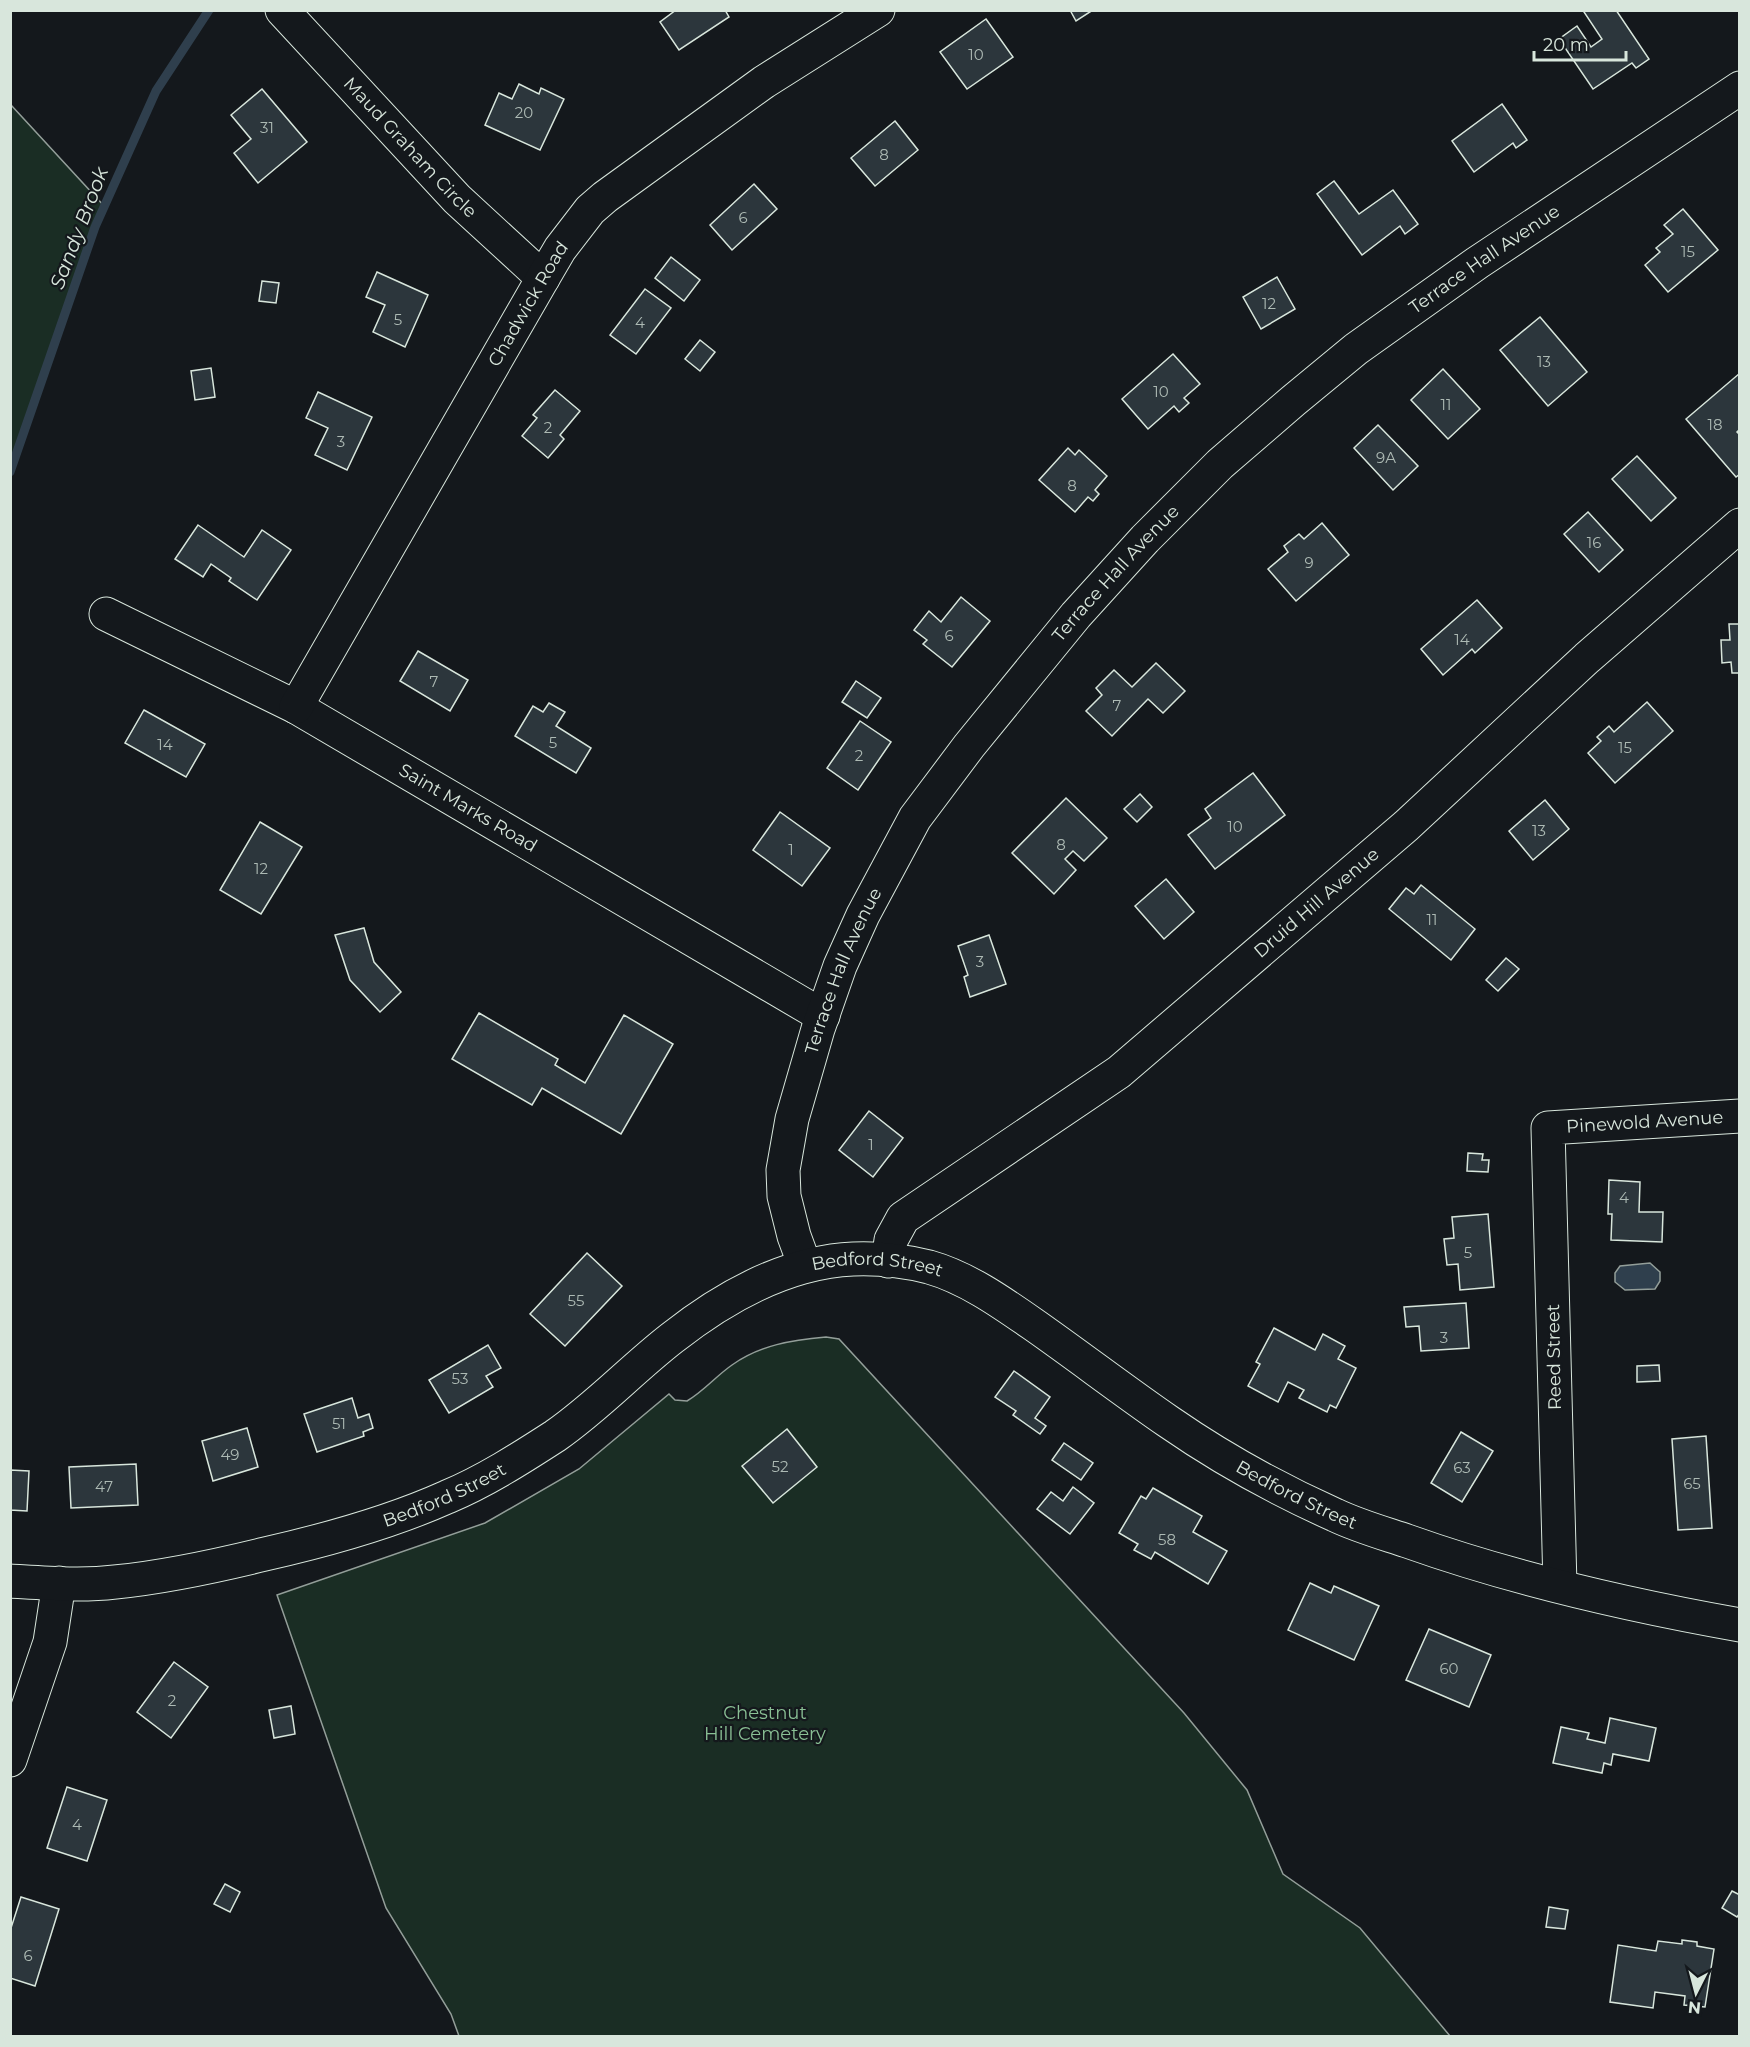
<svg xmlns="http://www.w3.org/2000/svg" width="1750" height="2047" viewBox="0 0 1750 2047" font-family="Montserrat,sans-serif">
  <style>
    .green { fill: #1a2d24; stroke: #939e99; stroke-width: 1.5 }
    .water { fill: #2f3f4d; stroke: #939e99; stroke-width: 1.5 }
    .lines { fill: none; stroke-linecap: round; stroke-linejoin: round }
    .stream { stroke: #2f3f4d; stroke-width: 9 }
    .building { fill: #2c363c; stroke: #d8e6dc; stroke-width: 1.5 }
    .minor-casing { stroke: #d8e6dc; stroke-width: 35 }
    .major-casing { stroke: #d8e6dc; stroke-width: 35 }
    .minor { stroke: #14181c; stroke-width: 33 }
    .major { stroke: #14181c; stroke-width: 33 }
    .labels { text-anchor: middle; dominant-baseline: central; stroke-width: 4.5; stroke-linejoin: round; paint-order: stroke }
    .number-label { font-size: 15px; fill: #adbab4 }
    .street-label { font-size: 18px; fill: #d8e6dc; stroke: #14181c }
    .park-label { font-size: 18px; fill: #8ac095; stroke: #14181c }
    .water-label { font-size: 20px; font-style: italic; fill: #d8e6dc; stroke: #14181c }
  </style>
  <rect width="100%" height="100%" fill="#14181c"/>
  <g class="green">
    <path d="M11,105L105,207L11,462Z"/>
    <path d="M826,1337L839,1339L1184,1713L1247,1790L1283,1874L1360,1928L1450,2036H459L451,2014L386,1908L277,1595L485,1523L579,1469L669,1394L675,1400L687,1401C704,1391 716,1376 732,1365C760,1345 792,1340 826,1337Z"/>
  </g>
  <path class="water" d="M1650,1263L1660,1272V1281L1655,1289L1625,1290L1615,1282V1273L1620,1266Z"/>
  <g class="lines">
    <path class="stream" d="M10,472L95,227L156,91L209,10"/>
  </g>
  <g class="building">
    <path d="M676,10H725L729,17L679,50L660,22Z"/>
    <path d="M1070,10H1093L1076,21Z"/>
    <path d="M1585,10H1616L1649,59L1636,68L1632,63L1593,89L1559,39L1577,26L1591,47L1602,39L1584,12Z"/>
    <path d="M986,19L1013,57L967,89L940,52Z"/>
    <path d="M519,84L539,94L541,88L564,99L540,150L485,125L499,93L512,99Z"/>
    <path d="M262,89L307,142L258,183L234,153L251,139L231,115Z"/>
    <path d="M1502,104L1527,140L1516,148L1513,143L1474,172L1452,141Z"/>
    <path d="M895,121L918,150L875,186L851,158Z"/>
    <path d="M1334,181L1359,214L1393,190L1418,224L1405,234L1400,226L1362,255L1317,194Z"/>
    <path d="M754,184L777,209L732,250L710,225Z"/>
    <path d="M1683,209L1718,250L1668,292L1645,265L1660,252L1656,248L1673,234L1664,225Z"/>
    <path d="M671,257L700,280L684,301L655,278Z"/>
    <path d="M377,272L428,295L405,347L373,332L385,305L366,297Z"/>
    <path d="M1277,277L1295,309L1261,329L1243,297Z"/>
    <path d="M262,281L279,283L276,303L259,301Z"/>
    <path d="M645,289L671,308L636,354L610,335Z"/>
    <path d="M1540,317L1587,372L1548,406L1500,350Z"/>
    <path d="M700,340L715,352L700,371L685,359Z"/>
    <path d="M1173,354L1200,384L1184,398L1189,403L1179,412L1174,406L1148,429L1122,399Z"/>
    <path d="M211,368L215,397L195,400L191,371Z"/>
    <path d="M1443,369L1480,409L1448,439L1411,400Z"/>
    <path d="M1740,373V429L1737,432L1740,435V474L1736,477L1686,419Z"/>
    <path d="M555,390L580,411L560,435L564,439L548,458L522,436L537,418L533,415Z"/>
    <path d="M318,392L372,417L347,470L315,455L328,428L306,418Z"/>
    <path d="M1378,425L1418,466L1393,490L1354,448Z"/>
    <path d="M1068,448L1075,455L1079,450L1107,476L1095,490L1099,494L1093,501L1088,497L1075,512L1039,480Z"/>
    <path d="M1637,456L1676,498L1651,521L1612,479Z"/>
    <path d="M1588,512L1623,550L1599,572L1564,534Z"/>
    <path d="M1322,523L1349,555L1296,601L1268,569L1288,552L1284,546L1299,534L1304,539Z"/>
    <path d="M198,525L244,557L262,530L291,550L257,600L229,581L231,578L211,564L203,577L175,559Z"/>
    <path d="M961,597L990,621L952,667L923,644L927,640L914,630L929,611L941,622Z"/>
    <path d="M1477,600L1502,628L1475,653L1472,649L1443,675L1421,649Z"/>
    <path d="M1729,624H1740V673H1732L1731,662L1722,663L1721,640H1730Z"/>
    <path d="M418,651L468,680L450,711L400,681Z"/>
    <path d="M1156,663L1185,691L1163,713L1148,699L1112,736L1086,711L1102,695L1096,688L1114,670L1132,687Z"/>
    <path d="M856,681L881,698L867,718L842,702Z"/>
    <path d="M1647,702L1673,731L1615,783L1588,753L1601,741L1597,737L1609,726L1614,732Z"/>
    <path d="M549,703L565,712L556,726L591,748L576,773L515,736L533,706L543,712Z"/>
    <path d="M144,710L205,744L186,777L125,743Z"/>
    <path d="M860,721L891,742L858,790L827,768Z"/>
    <path d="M1253,773L1285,815L1215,869L1188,835L1211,818L1205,809Z"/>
    <path d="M1140,794L1152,807L1137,822L1124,809Z"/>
    <path d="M1066,798L1107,838L1084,861L1073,851L1065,859L1076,870L1054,894L1012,853Z"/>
    <path d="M1545,800L1569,829L1533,860L1509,831Z"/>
    <path d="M780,812L830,848L802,886L753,850Z"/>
    <path d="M260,822L302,847L261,914L220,890Z"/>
    <path d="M1166,879L1194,912L1164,939L1135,906Z"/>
    <path d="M1421,885L1475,929L1451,960L1389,909L1406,888L1414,894Z"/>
    <path d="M364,928L374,962L401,992L380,1012L350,980L335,935Z"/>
    <path d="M989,935L1006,984L970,997L964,977L968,975L958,946Z"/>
    <path d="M1506,958L1519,969L1498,991L1486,980Z"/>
    <path d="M479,1013L558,1059L555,1065L585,1083L624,1015L673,1044L621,1134L542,1088L532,1105L452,1059Z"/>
    <path d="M869,1111L903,1138L873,1177L839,1150Z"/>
    <path d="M1468,1153L1483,1154L1482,1160H1489L1488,1172L1467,1171Z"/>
    <path d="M1609,1180L1640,1182L1639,1212H1663L1662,1242L1611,1240L1612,1214H1608Z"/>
    <path d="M1488,1214L1494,1287L1460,1290L1458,1264L1447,1265L1444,1239L1454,1238L1452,1217Z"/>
    <path d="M587,1253L622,1286L565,1346L530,1314Z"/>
    <path d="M1466,1303L1469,1348L1421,1351L1419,1326L1406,1327L1404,1307Z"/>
    <path d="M1274,1328L1315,1350L1323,1334L1345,1346L1338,1359L1356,1368L1336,1408L1330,1405L1327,1412L1299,1398L1304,1390L1288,1382L1278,1402L1248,1386L1260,1364L1256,1362Z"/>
    <path d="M488,1345L501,1368L486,1376L493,1387L449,1413L429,1380Z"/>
    <path d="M1659,1365L1660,1381L1637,1382V1366Z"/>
    <path d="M1014,1371L1050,1397L1035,1418L1046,1426L1040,1434L1013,1415L1016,1411L995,1397Z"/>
    <path d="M352,1398L358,1418L369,1414L373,1428L363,1432L364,1436L317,1452L304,1414Z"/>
    <path d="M247,1428L258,1467L213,1481L202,1441Z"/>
    <path d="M787,1429L817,1467L773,1503L742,1466Z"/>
    <path d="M1461,1432L1493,1451L1462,1502L1431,1483Z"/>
    <path d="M1706,1436L1712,1528L1678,1530L1672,1439Z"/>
    <path d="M1064,1443L1093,1463L1081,1480L1052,1460Z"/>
    <path d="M136,1464L138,1505L71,1508L69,1467Z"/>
    <path d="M10,1470L29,1471L27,1511L10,1510Z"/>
    <path d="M1073,1487L1094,1503L1070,1534L1037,1509L1051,1492L1063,1501Z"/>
    <path d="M1153,1488L1202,1516L1193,1532L1227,1551L1208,1584L1155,1552L1151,1559L1134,1550L1138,1544L1119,1533L1141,1496L1146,1499Z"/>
    <path d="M1310,1583L1331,1593L1334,1586L1379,1606L1354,1660L1288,1630Z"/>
    <path d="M1429,1629L1491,1655L1469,1707L1406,1680Z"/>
    <path d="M174,1662L208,1687L171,1738L137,1712Z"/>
    <path d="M291,1706L295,1734L274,1738L269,1710Z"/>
    <path d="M1610,1718L1656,1728L1649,1761L1613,1754L1611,1765L1604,1763L1602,1773L1553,1763L1561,1727L1589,1733L1587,1739L1605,1743Z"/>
    <path d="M67,1787L107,1800L87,1861L47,1848Z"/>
    <path d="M225,1884L240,1892L230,1912L214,1904Z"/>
    <path d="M1732,1891L1740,1895V1913L1737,1917L1722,1908Z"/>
    <path d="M21,1897L59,1909L35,1986L10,1978V1931Z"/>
    <path d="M1549,1907L1568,1910L1565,1929L1546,1927Z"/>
    <path d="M1682,1940L1697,1942V1946L1714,1949L1705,2007L1684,2005L1685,1996L1655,1992L1653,2008L1610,2002L1618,1945L1656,1951L1658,1941L1682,1944Z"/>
  </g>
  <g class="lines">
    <g class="minor-casing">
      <g id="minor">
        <path id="s1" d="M282,10L457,199L543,278"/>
        <path id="s2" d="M106,614L296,707L823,1016"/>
        <path id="s3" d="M296,707L543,278L560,249L590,210L605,197L764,82L878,10"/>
        <path id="s4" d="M888,1261L891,1240L903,1218L1119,1072L1406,826L1587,658L1740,525"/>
        <path id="s5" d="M1560,1586L1548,1128L1740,1116"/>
        <path d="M10,1760L50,1642L59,1583"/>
      </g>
    </g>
    <g class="major-casing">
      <g id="major">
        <path id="s6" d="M805,1266L794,1236L784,1196L783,1170L792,1119L818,1029L840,966L863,915L915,818L969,746L1076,615L1145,539L1220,464L1293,401L1356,349L1477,263L1740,88"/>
        <path id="s7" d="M10,1581C45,1583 81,1586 115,1582C166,1577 216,1566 265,1554C327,1540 389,1523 447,1497C485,1481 521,1458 555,1436C597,1407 632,1369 672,1338C724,1297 786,1262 853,1259C877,1258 905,1261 929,1267C968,1278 1004,1304 1037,1327C1081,1358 1124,1391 1169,1422C1221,1458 1277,1489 1335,1515C1358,1526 1383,1533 1407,1541C1514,1579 1627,1605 1740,1625"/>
      </g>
    </g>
    <use href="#minor" class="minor"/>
    <use href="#major" class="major"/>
  </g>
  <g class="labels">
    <g class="number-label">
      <text x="976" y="54">10</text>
      <text x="524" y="112">20</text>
      <text x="267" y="127">31</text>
      <text x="884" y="154">8</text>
      <text x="743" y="217">6</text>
      <text x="1688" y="251">15</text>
      <text x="1269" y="303">12</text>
      <text x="398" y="319">5</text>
      <text x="640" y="322">4</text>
      <text x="1544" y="361">13</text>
      <text x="1161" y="391">10</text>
      <text x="1446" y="404">11</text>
      <text x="1715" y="424">18</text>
      <text x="548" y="427">2</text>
      <text x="341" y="441">3</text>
      <text x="1386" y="457">9A</text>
      <text x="1072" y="485">8</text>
      <text x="1594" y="542">16</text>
      <text x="1309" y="562">9</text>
      <text x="949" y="635">6</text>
      <text x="1462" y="639">14</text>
      <text x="434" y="681">7</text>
      <text x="1117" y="705">7</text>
      <text x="553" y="742">5</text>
      <text x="165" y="744">14</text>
      <text x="1625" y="747">15</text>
      <text x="859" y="755">2</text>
      <text x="1235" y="826">10</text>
      <text x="1539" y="830">13</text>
      <text x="1061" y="844">8</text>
      <text x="791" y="849">1</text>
      <text x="261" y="868">12</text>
      <text x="1432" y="919">11</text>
      <text x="980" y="961">3</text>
      <text x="871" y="1144">1</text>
      <text x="1624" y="1197">4</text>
      <text x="1468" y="1252">5</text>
      <text x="576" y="1300">55</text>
      <text x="1444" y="1337">3</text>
      <text x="460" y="1378">53</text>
      <text x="339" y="1423">51</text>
      <text x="230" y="1454">49</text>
      <text x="780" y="1466">52</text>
      <text x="1462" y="1467">63</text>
      <text x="1692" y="1483">65</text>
      <text x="104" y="1486">47</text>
      <text x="1167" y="1539">58</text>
      <text x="1449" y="1668">60</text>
      <text x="172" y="1700">2</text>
      <text x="77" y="1824">4</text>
      <text x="28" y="1955">6</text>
    </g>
    <g class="street-label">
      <text stroke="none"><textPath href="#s1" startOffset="188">Maud Graham Circle</textPath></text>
      <text stroke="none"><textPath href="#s6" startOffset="1280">Terrace Hall Avenue</textPath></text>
      <text stroke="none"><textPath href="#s3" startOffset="465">Chadwick Road</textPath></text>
      <text stroke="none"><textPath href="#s6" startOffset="794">Terrace Hall Avenue</textPath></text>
      <text stroke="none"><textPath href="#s2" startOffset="411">Saint Marks Road</textPath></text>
      <text stroke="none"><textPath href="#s4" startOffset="567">Druid Hill Avenue</textPath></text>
      <text stroke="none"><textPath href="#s6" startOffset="308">Terrace Hall Avenue</textPath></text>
      <text stroke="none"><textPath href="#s5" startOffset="555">Pinewold Avenue</textPath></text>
      <text stroke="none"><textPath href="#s7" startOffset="951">Bedford Street</textPath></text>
      <text transform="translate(1554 1357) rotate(-91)">Reed Street</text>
      <text stroke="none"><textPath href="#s7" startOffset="1437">Bedford Street</textPath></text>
      <text stroke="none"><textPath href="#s7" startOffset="447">Bedford Street</textPath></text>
    </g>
    <g class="park-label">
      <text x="765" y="1713">Chestnut<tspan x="765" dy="21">Hill Cemetery</tspan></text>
    </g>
    <g class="water-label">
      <text transform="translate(79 228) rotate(-69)">Sandy Brook</text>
    </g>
  </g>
  <rect width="1750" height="2047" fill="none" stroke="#d8e6dc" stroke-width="24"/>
  <g transform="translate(1696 1993) rotate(186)" stroke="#14181c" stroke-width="4.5" paint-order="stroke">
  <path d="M0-4.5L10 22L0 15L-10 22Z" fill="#d8e6dc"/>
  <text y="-9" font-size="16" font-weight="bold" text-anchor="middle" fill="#d8e6dc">N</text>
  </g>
  <path d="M1534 51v9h92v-9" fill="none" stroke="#d8e6dc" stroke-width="3"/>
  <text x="1543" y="51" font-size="18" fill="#d8e6dc" stroke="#14181c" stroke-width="4.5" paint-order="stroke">20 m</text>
</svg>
